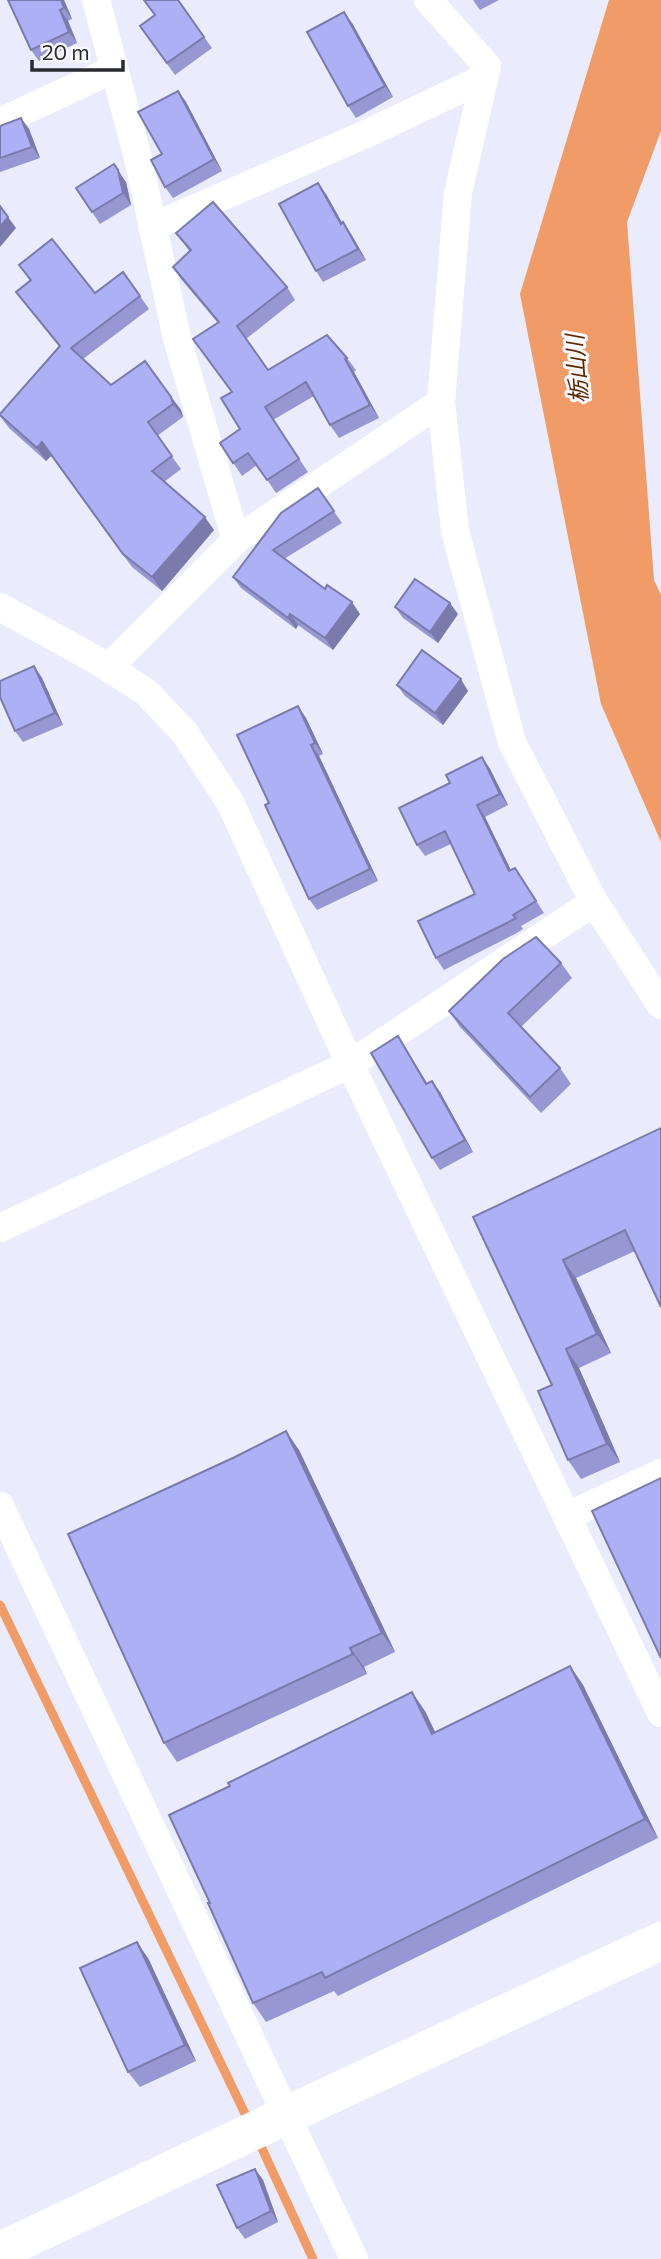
<svg xmlns="http://www.w3.org/2000/svg" width="661" height="2259" viewBox="0 0 661 2259" font-family="Commissioner,'Noto Sans JP',sans-serif">
  <style>
    .water { fill: #f19b66 }
    .lines { fill: none; stroke-linecap: round; stroke-linejoin: round }
    .stream { stroke: #f19b66; stroke-width: 9 }
    .street { stroke: #fff; stroke-width: 28 }
    .secondary { stroke: #fff; stroke-width: 38 }
    .wall { fill: #9697d3 }
    .shaded-wall { fill: #7a7bac }
    .building { fill: #aeb0f5; stroke: #7a7bac; stroke-width: 2 }
    .labels { text-anchor: middle; dominant-baseline: central; stroke-width: 6; stroke-linejoin: round; paint-order: stroke }
    .water-label { font-size: 23px; font-style: italic; fill: #602a00; stroke: #f9f9fd }
  </style>
  <rect width="100%" height="100%" fill="#eaebfc"/>
  <path class="water" d="M609,0H661V131L627,222L654,580L661,595V842L601,704L520,294Z"/>
  <g class="lines">
    <g class="stream">
      <path d="M0,1605L250,2124"/>
      <path d="M258,2140L313,2259"/>
    </g>
    <g class="street">
      <path d="M96,0L138,158L177,338L236,540"/>
      <path d="M428,0L487,66L458,193L441,402L455,531L512,742L594,902L661,1005"/>
      <path d="M0,122L114,69"/>
      <path d="M152,227L366,134L484,78"/>
      <path d="M0,607L96,660L146,692L184,732L230,802L350,1064L661,1713"/>
      <path d="M108,668L236,540L441,402"/>
      <path d="M0,1228L350,1064L594,902"/>
      <path d="M0,1506L354,2259"/>
      <path d="M567,1516L661,1473"/>
    </g>
    <path class="secondary" d="M0,2251L287,2115L661,1941"/>
  </g>
  <g class="wall">
    <path d="M64,0L72,19L68,21L77,43L39,61L31,50Z"/>
    <path d="M143,0H178L212,48L175,75L140,26L155,15Z"/>
    <path d="M473,0H499L480,10Z"/>
    <path d="M352,23L393,97L356,118L348,106Z"/>
    <path d="M178,91L186,102L222,171L173,198L165,187L162,154Z"/>
    <path d="M21,118L29,129L40,158L0,172V126Z"/>
    <path d="M126,182L131,205L100,224L76,188Z"/>
    <path d="M326,194L342,223L351,234L366,260L323,282L316,271Z"/>
    <path d="M176,233L287,287L295,300L246,339L268,370L347,358L356,370L354,372L379,418L339,438L330,425L314,396L273,420L308,472L276,493L257,465L242,476L220,443L240,429L218,323L181,279L173,267L190,252Z"/>
    <path d="M19,265L95,293L123,272L149,309L83,359L111,385L145,361L181,410L183,417L157,436L181,469L164,482L214,530L162,591L132,567L51,456L46,461L9,428L0,416L60,347L26,305L16,292L30,281Z"/>
    <path d="M318,488L342,523L284,559L360,614L333,650L298,625L296,629L241,588L233,577Z"/>
    <path d="M395,607L458,614L438,643L403,618Z"/>
    <path d="M34,666L42,678L63,725L23,742L15,731Z"/>
    <path d="M397,685L468,691L443,725L405,696Z"/>
    <path d="M298,706L306,718L323,754L319,756L378,881L317,910L309,899L269,803Z"/>
    <path d="M482,757L490,769L508,805L485,817L511,870L515,868L544,913L521,926L523,929L515,934L444,970L436,958L475,894L451,844L425,856L417,845L450,783Z"/>
    <path d="M561,963L572,978L521,1027L560,1068L571,1084L541,1113L460,1027L449,1011Z"/>
    <path d="M405,1047L427,1083L432,1081L440,1092L473,1152L440,1170L432,1158Z"/>
    <path d="M661,1128L635,1251L576,1278L611,1353L579,1368L620,1462L581,1479L568,1460L552,1385L473,1217Z"/>
    <path d="M299,1450L395,1652L364,1667L367,1674L177,1762L164,1743Z"/>
    <path d="M570,1666L583,1685L658,1838L338,1996L334,1991L266,2022L253,2003L425,1711L435,1732Z"/>
    <path d="M148,1958L196,2061L140,2087L128,2072Z"/>
    <path d="M255,2169L263,2180L278,2222L245,2239L237,2228Z"/>
  </g>
  <g class="shaded-wall">
    <path d="M61,0H64L72,19L64,8Z"/>
    <path d="M60,10L68,21L77,43L69,32Z"/>
    <path d="M344,12L352,23L393,97L385,86Z"/>
    <path d="M178,91L186,102L222,171L214,159Z"/>
    <path d="M21,118L29,129L40,158L32,147Z"/>
    <path d="M114,164L126,182L131,205L123,193Z"/>
    <path d="M318,183L326,194L349,235L341,224Z"/>
    <path d="M8,217L16,228L0,247V227Z"/>
    <path d="M343,222L351,234L366,260L358,249Z"/>
    <path d="M345,359L354,372L379,418L370,405Z"/>
    <path d="M171,397L181,410L183,417L173,404Z"/>
    <path d="M42,442L51,456L46,461L37,448Z"/>
    <path d="M205,517L214,530L162,591L152,577Z"/>
    <path d="M352,602L360,614L333,650L325,638Z"/>
    <path d="M450,603L458,614L438,643L430,632Z"/>
    <path d="M290,614L298,625L296,629L288,618Z"/>
    <path d="M34,666L42,678L63,725L55,713Z"/>
    <path d="M461,679L468,691L443,725L435,713Z"/>
    <path d="M298,706L306,718L323,754L315,743Z"/>
    <path d="M311,745L319,756L378,881L370,869Z"/>
    <path d="M482,757L490,769L508,805L500,794Z"/>
    <path d="M477,805L485,817L517,883L509,871Z"/>
    <path d="M398,1036L405,1047L434,1095L426,1084Z"/>
    <path d="M432,1081L440,1092L473,1152L465,1140Z"/>
    <path d="M563,1260L576,1278L611,1353L597,1334Z"/>
    <path d="M566,1349L579,1368L620,1462L607,1444Z"/>
    <path d="M286,1431L299,1450L395,1652L382,1633Z"/>
    <path d="M350,1648L364,1667L367,1674L353,1654Z"/>
    <path d="M570,1666L583,1685L658,1838L645,1819Z"/>
    <path d="M412,1692L425,1711L445,1753L432,1734Z"/>
    <path d="M137,1942L148,1958L196,2061L185,2045Z"/>
    <path d="M255,2169L263,2180L278,2222L271,2211Z"/>
  </g>
  <g class="building">
    <path d="M8,0H61L64,8L60,10L69,32L31,50Z"/>
    <path d="M144,0H178L204,37L167,63L140,26L155,15Z"/>
    <path d="M344,12L385,86L348,106L307,32Z"/>
    <path d="M178,91L214,159L165,187L151,160L162,154L138,112Z"/>
    <path d="M21,118L32,147L0,158V126Z"/>
    <path d="M114,164L118,170L123,193L92,212L76,188Z"/>
    <path d="M318,183L341,224L343,222L358,249L316,271L279,204Z"/>
    <path d="M213,202L287,287L237,326L268,370L327,335L347,358L345,359L370,405L330,425L306,382L265,407L299,459L267,480L248,453L233,463L220,443L240,429L221,398L232,392L193,339L219,322L173,267L191,250L176,233Z"/>
    <path d="M0,206L8,217L0,227Z"/>
    <path d="M52,239L95,293L123,272L140,296L71,348L111,385L145,361L171,397L173,404L148,422L172,456L152,471L205,517L152,577L123,554L42,442L37,448L0,415V414L60,346L16,292L31,280L19,265Z"/>
    <path d="M318,488L334,511L273,550L325,589L327,585L352,602L325,638L290,614L288,618L233,577L281,513Z"/>
    <path d="M415,579L450,603L430,632L395,607Z"/>
    <path d="M422,650L461,679L435,713L397,685Z"/>
    <path d="M34,666L55,713L15,731L0,697V681Z"/>
    <path d="M298,706L315,743L311,745L370,869L309,899L265,805L269,803L237,735Z"/>
    <path d="M482,757L500,794L477,805L509,871L515,868L536,901L513,915L516,918L507,923L436,958L418,921L475,894L445,831L417,845L399,808L450,783L446,775Z"/>
    <path d="M536,937L561,963L508,1013L560,1068L530,1097L449,1011L503,959Z"/>
    <path d="M398,1036L426,1084L432,1081L465,1140L432,1158L371,1053Z"/>
    <path d="M661,1128V1307L625,1230L563,1260L597,1334L566,1349L607,1444L568,1460L538,1391L552,1385L473,1217Z"/>
    <path d="M286,1431L382,1633L350,1648L353,1654L164,1743L68,1534L235,1457Z"/>
    <path d="M661,1478V1658L592,1511Z"/>
    <path d="M570,1666L645,1819L325,1978L322,1972L253,2003L208,1903H210L169,1815L230,1786L228,1783L412,1692L432,1734Z"/>
    <path d="M137,1942L185,2045L128,2072L80,1968Z"/>
    <path d="M255,2169L271,2211L237,2228L217,2185Z"/>
  </g>
  <g class="labels">
    <g class="water-label">
      <text transform="translate(576 369) rotate(-94)">栃山川</text>
    </g>
  </g>
  <path d="M32 60v10h91v-10" fill="none" stroke="#292a30" stroke-width="3.5"/>
  <text x="42" y="60" font-size="21" fill="#292a30" stroke="#f9f9fd" stroke-width="5" paint-order="stroke">20 m</text>
</svg>
